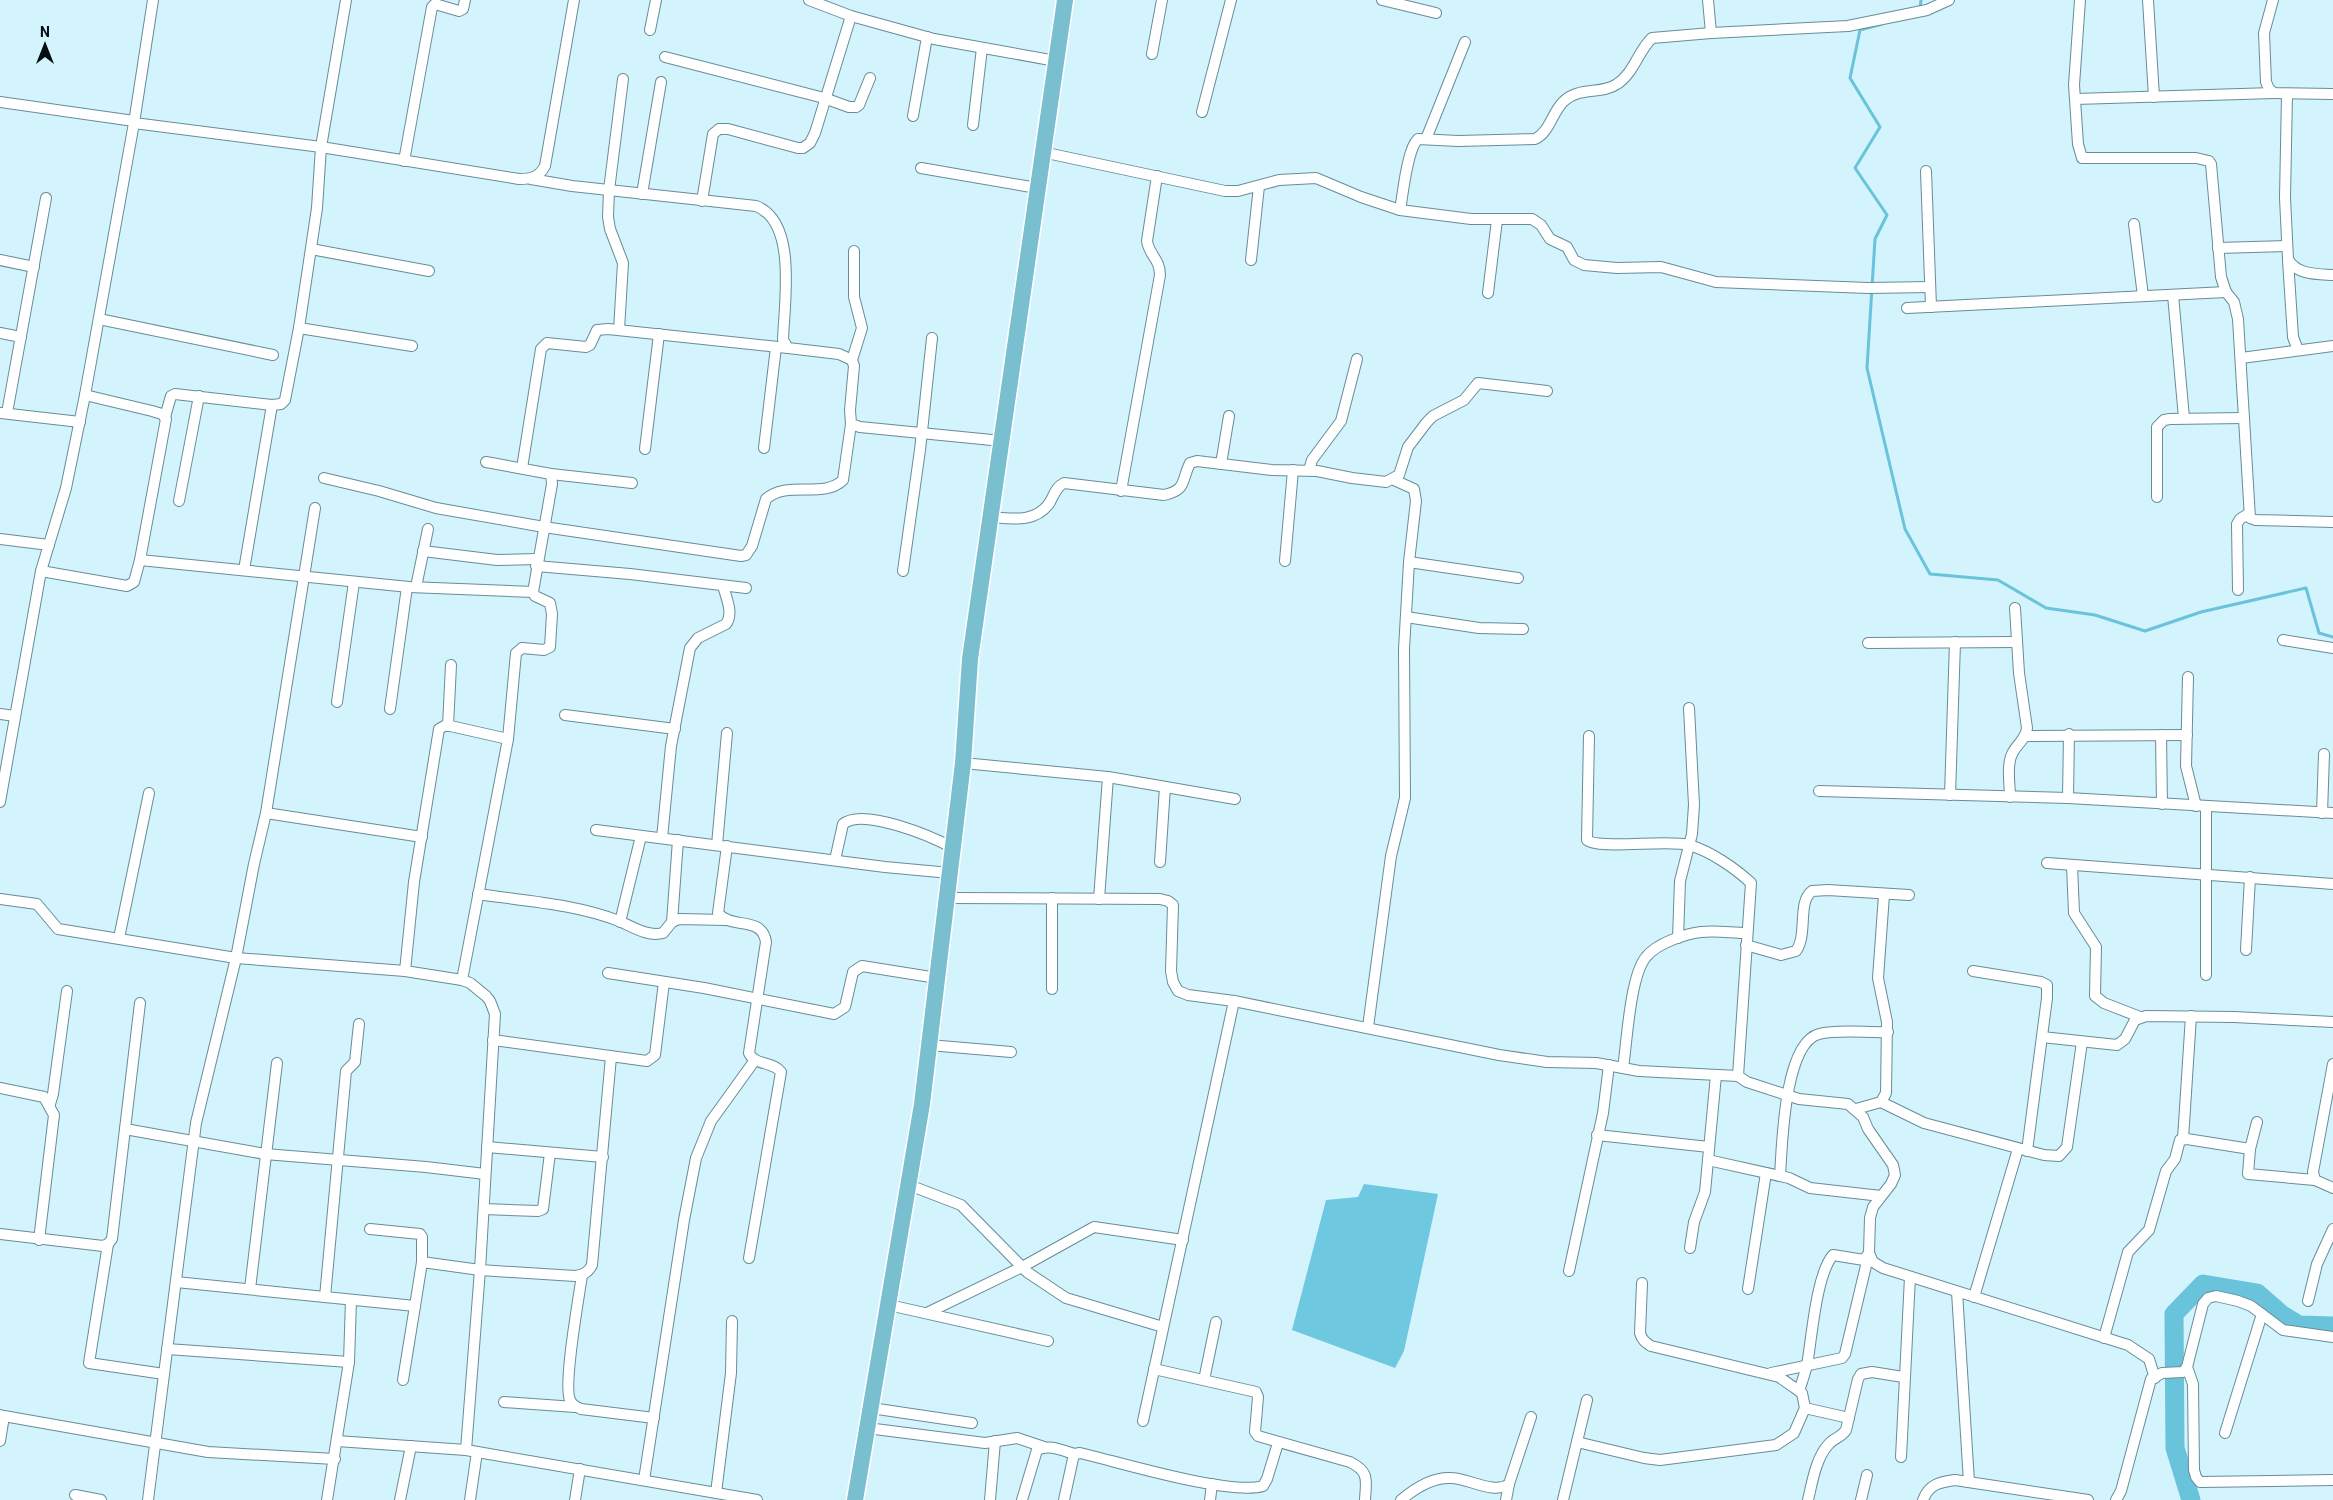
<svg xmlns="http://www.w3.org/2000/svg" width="2333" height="1500" viewBox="0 0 2333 1500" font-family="Roboto,sans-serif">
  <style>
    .forest { fill: #6dc8e0 }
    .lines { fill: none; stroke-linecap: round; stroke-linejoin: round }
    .stream { stroke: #68c3db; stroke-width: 3 }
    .river { stroke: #68c3db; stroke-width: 19 }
    .minor-casing { stroke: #678d98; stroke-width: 12 }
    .primary-casing { stroke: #fff; stroke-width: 19 }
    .minor { stroke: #fff; stroke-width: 10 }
    .primary { stroke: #7abfcf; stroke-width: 16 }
  </style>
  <rect width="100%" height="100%" fill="#d3f3fd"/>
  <path class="forest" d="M1364,1184L1438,1194L1404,1351L1395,1368L1292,1330L1326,1200L1358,1197Z"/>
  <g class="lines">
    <g class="stream">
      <path d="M1920,9L1921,0"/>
      <path d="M1882,24L1860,30L1850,78L1880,127L1855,168L1887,215L1875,239L1867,368L1905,529L1930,574L1998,580L2046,608L2095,615L2145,631L2201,612L2306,588L2319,633L2333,637"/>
    </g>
    <path class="river" d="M2191,1500L2175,1448L2174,1314L2203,1284L2257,1293L2281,1314L2299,1325L2333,1326"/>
    <g class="minor-casing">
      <g id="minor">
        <path d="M809,0L851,16L934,39L1056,61"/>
        <path d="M1382,0L1436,13"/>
        <path d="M1708,0L1711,33"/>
        <path d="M2080,0L2074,85L2078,144L2082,158H2196L2209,161L2211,164L2221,277L2226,292L2234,302L2238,319L2250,518L2256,520L2333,522"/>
        <path d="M2148,0L2154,97"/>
        <path d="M2273,0L2264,33L2266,82L2269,89L2274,93L2333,94"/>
        <path d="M650,30L656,0"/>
        <path d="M1152,54L1162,0"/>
        <path d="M665,57L824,98L849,107H856L859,105L870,78"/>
        <path d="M2287,94L2285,198L2288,259C2296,275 2317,274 2333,275"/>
        <path d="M2075,99L2274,93"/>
        <path d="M0,102L134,121"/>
        <path d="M1202,112L1231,0"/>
        <path d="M913,116L927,37"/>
        <path d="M134,123L321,147L519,179C532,179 539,177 545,166L574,0"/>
        <path d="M973,125L982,48"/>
        <path d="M1426,139L1465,42"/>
        <path d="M1042,152L1225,191H1238L1279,180L1316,178L1361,197L1400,210L1471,219H1532L1541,225L1550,239L1567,247L1574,260L1584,265L1617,268L1661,267L1716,282L1868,288L1930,287"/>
        <path d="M404,161L432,7L435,4L459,11L463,9L465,0"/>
        <path d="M921,168L1037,188"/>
        <path d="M1926,171L1931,307"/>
        <path d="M531,179L572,186L756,206C798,222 784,304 783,340L788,348L839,354L852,360L854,366L850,410L851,424L860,427L1002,441"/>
        <path d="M642,194L661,82"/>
        <path d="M702,201L713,134L719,129H728L798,148H803L810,143L815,133L851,16"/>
        <path d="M1400,210C1403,194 1407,149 1418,139L1458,141L1535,139C1549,133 1552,113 1563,102C1579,86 1601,95 1617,84C1634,73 1638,51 1652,38L1711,33L1848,26L1927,10L1949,0"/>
        <path d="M2134,224L2143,296"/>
        <path d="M2218,248L2287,246"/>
        <path d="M311,249L429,271"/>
        <path d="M0,260L34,267"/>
        <path d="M1251,260L1259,186"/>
        <path d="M2288,260L2293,337L2298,350"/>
        <path d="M1488,293L1497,220"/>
        <path d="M2173,295L2184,418"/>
        <path d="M1907,308L2226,292"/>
        <path d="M99,319L273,355"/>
        <path d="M299,328L412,346"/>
        <path d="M619,330L623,263L610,229L608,217L609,190L623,79"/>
        <path d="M0,333L21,337"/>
        <path d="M2241,358L2333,346"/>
        <path d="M852,360L862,328L854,297V251"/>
        <path d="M1,413L80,422"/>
        <path d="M7,413L46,198"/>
        <path d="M165,417L171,396L175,394L272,405L281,404L285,400L299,328L317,208L321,147L346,0"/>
        <path d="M764,448L776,347"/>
        <path d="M645,449L659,334"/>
        <path d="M1221,464L1229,416"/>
        <path d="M522,468L541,349L547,343L586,347L590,345L597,330L608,329L788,348"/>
        <path d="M1309,470L1312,460L1341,421L1357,359"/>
        <path d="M551,474L632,483"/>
        <path d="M324,478L379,491L436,508L544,527L741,556L746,555L752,546L766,499C787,480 824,499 843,480L851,424"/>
        <path d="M1121,491L1160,275C1160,259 1149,255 1147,241L1157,176"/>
        <path d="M2157,497V427L2164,420L2170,419L2244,418"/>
        <path d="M179,501L199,396"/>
        <path d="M991,517C1012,519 1037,523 1050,502C1054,495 1056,487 1064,483L1164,495C1187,490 1181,481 1190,463L1197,461L1272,470L1317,471L1352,478L1386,482L1399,475L1408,447L1427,422L1433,416L1464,400L1478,383L1547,391"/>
        <path d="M0,539L49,545"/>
        <path d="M423,551L497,560L538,559"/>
        <path d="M140,560L409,587L533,592"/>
        <path d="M1285,561L1293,470"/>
        <path d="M1409,562L1518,578"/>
        <path d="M536,566L630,574L746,588"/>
        <path d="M244,570L272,405"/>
        <path d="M41,571L127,586L134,582L140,560L166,419L162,414L152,411L85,395"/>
        <path d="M903,571L920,450L932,338"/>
        <path d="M416,587L428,529"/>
        <path d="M2238,590L2237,524L2240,519L2248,514"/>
        <path d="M1406,617L1479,628L1523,629"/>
        <path d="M2283,640L2333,648"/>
        <path d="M1868,643L2017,642"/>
        <path d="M2188,677L2186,766L2196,806"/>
        <path d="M337,702L354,582"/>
        <path d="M390,709L407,587"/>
        <path d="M0,714L15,716"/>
        <path d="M565,715L675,729"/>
        <path d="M448,726L451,665"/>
        <path d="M2161,735L2162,804"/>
        <path d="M1589,736L1587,840C1598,850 1669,839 1689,845C1710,851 1735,868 1751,883L1738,1076L1747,1082L1799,1099L1848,1104L1863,1117L1868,1129L1893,1165L1895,1175L1891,1184L1873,1207L1870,1218L1869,1253L1873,1262L1883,1268L2128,1345L2149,1359L2155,1378"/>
        <path d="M2026,736L2187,735"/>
        <path d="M963,763L1108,777L1235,799"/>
        <path d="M1819,791L2068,798L2333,813"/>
        <path d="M1950,795L1955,642"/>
        <path d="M2010,797C2010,785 2006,764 2013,752C2018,743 2026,739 2027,728L2019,673L2015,608"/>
        <path d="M2068,798L2069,734"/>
        <path d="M0,802L41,571L66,488L85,395L134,123L153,0"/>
        <path d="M2206,806V975"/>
        <path d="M266,813L422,837"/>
        <path d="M2322,813L2324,754"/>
        <path d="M596,830L885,867L950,873"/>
        <path d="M662,838L671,746L690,648L698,638L726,624C734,614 726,597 723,586"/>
        <path d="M717,845L727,733"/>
        <path d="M727,846L718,913C731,930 762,915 766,942L749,1053C755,1066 773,1061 781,1072L749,1258"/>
        <path d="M835,860L843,824C863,807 933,837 953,848"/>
        <path d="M1160,862L1165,787"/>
        <path d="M2047,863L2333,884"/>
        <path d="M2072,865L2074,913L2096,947L2095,996L2104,1003L2140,1017"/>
        <path d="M478,894C525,901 576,904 619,921C633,927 648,937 663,933L672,922L679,919L726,920"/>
        <path d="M946,898L1160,899L1168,901L1173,905L1171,971L1173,982L1178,991L1188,995L1234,1001L1499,1055L1547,1062L1596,1063L1639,1071L1738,1076"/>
        <path d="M1052,898V989"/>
        <path d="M0,899L37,904L58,929L236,958L405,971L462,980L470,983L486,996L490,1001L495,1014L480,1270L466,1450L757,1500"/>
        <path d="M1099,899L1108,777"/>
        <path d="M620,922L641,836"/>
        <path d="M672,922L678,840"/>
        <path d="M119,938L149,793"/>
        <path d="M1678,938L1680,881L1692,834L1694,805L1689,708"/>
        <path d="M1746,945L1781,955L1796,951C1808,935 1797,902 1812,891L1828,890L1909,895"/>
        <path d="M2246,950L2250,877"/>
        <path d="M405,971L414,882L439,729L446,725L508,739"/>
        <path d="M1973,971L2041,982L2047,985V998L2027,1151"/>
        <path d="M608,973L704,988L834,1014L845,1007L853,972L862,966L937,978"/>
        <path d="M462,980L508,739L516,653L522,648L544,650L550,647L552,614L550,603L535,596L533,592L552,484L551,474L486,462"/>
        <path d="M359,1024L355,1062L346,1071L325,1297L415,1306L422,1262L480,1270L575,1276C583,1275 588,1273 592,1265L611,1057"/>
        <path d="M1368,1027L1391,856L1405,798L1404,649L1409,562L1416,501L1414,489L1394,480"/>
        <path d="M2042,1037L2117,1045L2125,1039L2135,1020L2146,1016L2234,1017L2333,1022"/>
        <path d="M493,1040L647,1061L655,1055L664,982"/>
        <path d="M929,1045L1011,1052"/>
        <path d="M2333,1064L2313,1172L2315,1180L2333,1188"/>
        <path d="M1623,1068C1627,1042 1630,976 1646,957C1657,943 1685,934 1701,932C1716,930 1732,933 1747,933"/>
        <path d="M0,1088L44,1097L54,1115L39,1240"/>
        <path d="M1881,1102L1924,1123L2044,1155L2059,1156L2067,1147L2082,1042"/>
        <path d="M50,1104L53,1094L67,991"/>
        <path d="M1856,1109L1881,1102L1886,1093L1887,1022L1878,978L1884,895"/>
        <path d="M2257,1122L2250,1149L2248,1174L2315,1180"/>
        <path d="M125,1129L140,1003"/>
        <path d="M1597,1135L1709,1147"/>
        <path d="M2183,1139L2191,1016"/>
        <path d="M487,1147L603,1157"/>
        <path d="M1708,1160L1789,1178L1810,1188L1881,1196"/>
        <path d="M1780,1176C1782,1146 1784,1043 1819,1034C1838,1029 1868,1033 1888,1032"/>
        <path d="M909,1185L961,1205L1027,1272L1066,1298L1163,1327"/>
        <path d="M484,1209L538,1211L543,1209L550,1153"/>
        <path d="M370,1229L420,1234L422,1237V1262"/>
        <path d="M0,1234L103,1246L108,1244L112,1239L125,1129L265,1154L426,1167L485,1174"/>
        <path d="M108,1244L89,1363L164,1374"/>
        <path d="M1690,1248L1694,1222L1705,1192L1716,1075"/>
        <path d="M1569,1271L1603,1113L1609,1065"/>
        <path d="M582,1275C579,1297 563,1384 570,1400C572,1405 576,1407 581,1409L654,1418"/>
        <path d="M176,1282L325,1297"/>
        <path d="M1642,1283L1640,1333C1642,1340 1645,1342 1651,1346L1779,1377L1802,1393L1805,1408L1849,1418"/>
        <path d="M250,1289L277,1063"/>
        <path d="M1748,1289L1766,1173"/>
        <path d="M1957,1292L1969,1482"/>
        <path d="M1974,1297L2018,1149"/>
        <path d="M2308,1301L2317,1264L2333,1229"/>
        <path d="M889,1305L1048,1341"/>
        <path d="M927,1313L1022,1267L1094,1227L1183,1240"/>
        <path d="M2104,1338L2128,1252L2149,1230L2166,1171L2175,1159L2180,1140L2187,1139L2250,1149"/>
        <path d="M167,1349L349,1362"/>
        <path d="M2187,1367L2193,1384L2194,1470L2196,1477L2200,1482L2333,1480"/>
        <path d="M1154,1369L1256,1392L1258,1397L1255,1432L1258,1436L1350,1462C1370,1472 1366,1480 1365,1500"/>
        <path d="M1771,1373L1842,1358L1845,1354L1869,1253"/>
        <path d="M403,1380L415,1306"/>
        <path d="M1204,1380L1216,1322"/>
        <path d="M1799,1391C1802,1382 1805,1373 1807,1365C1812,1337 1816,1275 1833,1255L1864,1260L1869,1253"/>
        <path d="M504,1402L575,1407"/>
        <path d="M871,1408L972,1423"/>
        <path d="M0,1415L4,1416L0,1441"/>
        <path d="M4,1416L208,1452L335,1459"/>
        <path d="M1143,1421L1234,1001"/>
        <path d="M867,1428L985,1443L1017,1438L1044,1447"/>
        <path d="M2225,1433L2262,1314"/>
        <path d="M337,1441L466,1450"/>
        <path d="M1577,1442L1644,1458L1660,1460L1776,1445L1794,1433L1805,1408"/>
        <path d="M1901,1457L1910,1277"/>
        <path d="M644,1480L684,1220L696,1158L711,1121L755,1060"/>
        <path d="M716,1493L731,1373L732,1321"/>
        <path d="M75,1495L101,1500"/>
        <path d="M148,1500L196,1123L236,958L254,864L266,813L315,508"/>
        <path d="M327,1500L349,1362L351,1300"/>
        <path d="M400,1500L411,1446"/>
        <path d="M470,1500L477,1452"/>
        <path d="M575,1500L580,1469"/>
        <path d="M990,1500L995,1441"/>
        <path d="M1022,1500L1037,1450C1050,1444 1061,1450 1074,1454"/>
        <path d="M1064,1500L1074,1454L1080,1453C1119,1462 1230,1496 1263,1486L1267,1479L1278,1443"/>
        <path d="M1210,1500L1212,1484"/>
        <path d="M1401,1500C1414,1489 1433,1477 1451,1478C1468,1478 1494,1495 1509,1484L1531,1417"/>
        <path d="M1506,1500L1509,1484"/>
        <path d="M1563,1500L1587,1400"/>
        <path d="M1808,1500C1812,1483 1816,1458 1828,1445C1833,1438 1841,1438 1846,1430L1858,1379L1861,1374L1872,1372L1903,1377"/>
        <path d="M1861,1500L1867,1475"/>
        <path d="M1923,1500C1929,1484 1940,1482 1955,1480L2088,1500"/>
        <path d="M2116,1500L2121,1491L2151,1379L2162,1373L2183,1372L2187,1367L2203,1304L2208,1298L2216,1296L2238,1301L2251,1306L2283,1330L2333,1337"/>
      </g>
    </g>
    <g class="primary-casing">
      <path id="primary" d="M855,1500L922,1104L963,763L970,659L1065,0"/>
    </g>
    <use href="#minor" class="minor"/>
    <use href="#primary" class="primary"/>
  </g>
  <g transform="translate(45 45)" stroke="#d3f3fd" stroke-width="4" paint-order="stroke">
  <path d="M0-4L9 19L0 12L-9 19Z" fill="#020e12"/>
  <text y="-8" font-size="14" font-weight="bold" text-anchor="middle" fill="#020e12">N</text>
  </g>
</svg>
